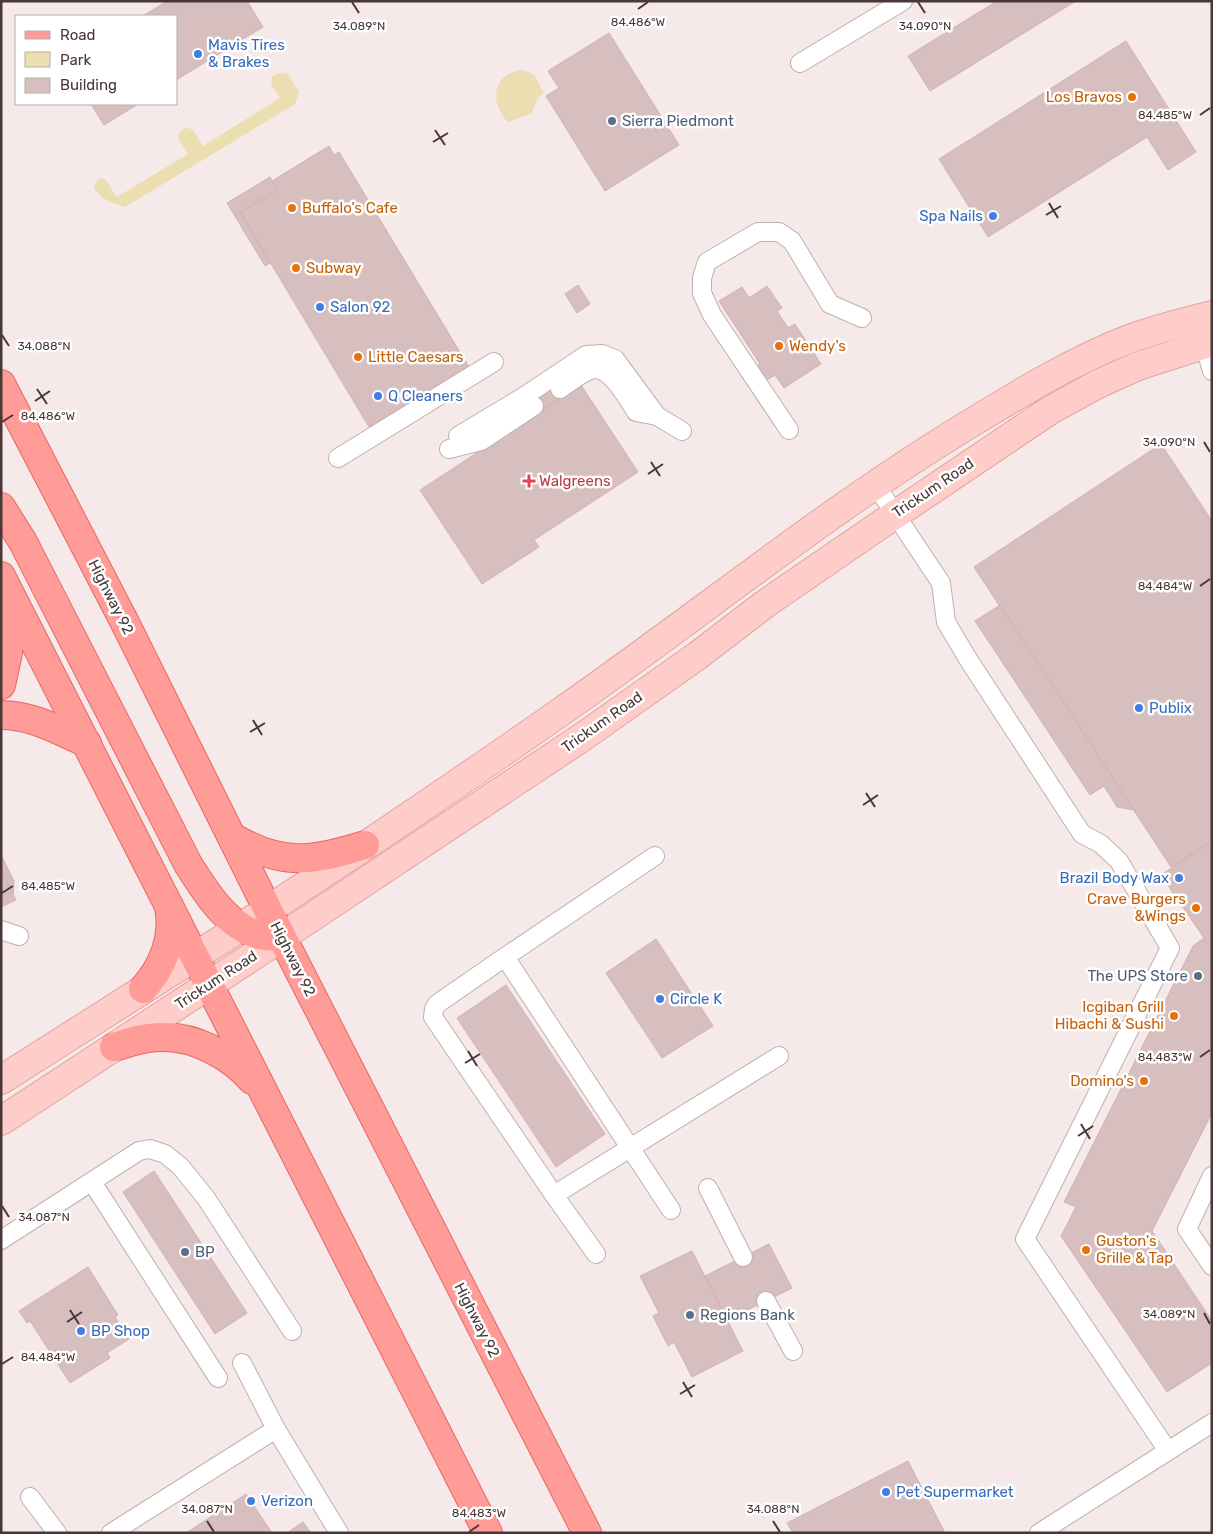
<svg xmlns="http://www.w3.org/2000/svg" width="1213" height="1534" viewBox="0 0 1213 1534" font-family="Rubik,sans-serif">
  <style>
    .green { fill: #ebdeb0 }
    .building { fill: #d7bebf; stroke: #d2b1b3 }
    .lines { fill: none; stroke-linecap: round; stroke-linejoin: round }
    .lane-casing { stroke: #c4aeae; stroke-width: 20 }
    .secondary-casing { stroke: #e3a39f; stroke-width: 30 }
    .primary-casing { stroke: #e96663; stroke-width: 30 }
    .lane { stroke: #fff; stroke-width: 18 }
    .secondary { stroke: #ffcdc9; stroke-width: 28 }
    .primary { stroke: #ff9c98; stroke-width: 28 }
    .ticks { fill: none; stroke: #493738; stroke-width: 2 }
    .shop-dot { fill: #3f7fe0; stroke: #fff; stroke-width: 2 }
    .food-dot { fill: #e8710a; stroke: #fff; stroke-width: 2 }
    .service-dot { fill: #5c6f8a; stroke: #fff; stroke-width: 2 }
    .health-dot { fill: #e0444e; stroke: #fff; stroke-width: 2 }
    .labels { text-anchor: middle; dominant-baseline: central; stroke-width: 5; stroke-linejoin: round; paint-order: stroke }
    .shop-label { font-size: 15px; fill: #366cbe; stroke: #fff; text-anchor: start }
    .food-label { font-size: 15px; fill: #c56008; stroke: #fff; text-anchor: start }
    .service-label { font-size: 15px; fill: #4e5e75; stroke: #fff; text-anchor: start }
    .health-label { font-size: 15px; fill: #be3a42; stroke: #fff; text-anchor: start }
    .street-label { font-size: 15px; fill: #493738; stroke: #fff }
    .ticks-label { font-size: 12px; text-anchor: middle; fill: #493738; stroke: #fff; stroke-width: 5; stroke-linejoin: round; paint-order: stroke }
  </style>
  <rect width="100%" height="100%" fill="#f5e9e9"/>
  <g class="green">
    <path d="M524,70L534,75L544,93L539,97L531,114L508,122C488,101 493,72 524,70Z"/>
    <path d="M284,73L288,74L299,92L295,104L125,207C112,203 102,200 94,188L96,181L100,178L105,179L117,197L188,154L178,138L180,132L186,127L193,130L203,146L280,98L271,84L272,77L276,74Z"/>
  </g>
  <g class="building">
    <path d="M167,1H247L263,27L176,80V16H143Z"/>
    <path d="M997,1H1076L930,91L908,56Z"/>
    <path d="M609,33L679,145L605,191L546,96L559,88L548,71Z"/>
    <path d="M1126,41L1196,152L1168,170L1147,137L988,237L939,159Z"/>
    <path d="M91,104H138L104,125Z"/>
    <path d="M329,146L334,155L339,152L469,367L369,427L240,212L277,190L272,181Z"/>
    <path d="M270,177L277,190L240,212L270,263L265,266L227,203Z"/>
    <path d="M578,285L590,304L577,313L565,294Z"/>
    <path d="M767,286L782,308L777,311L788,328L795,324L821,364L784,388L775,375L765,381L756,367L760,364L719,301L742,287L749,298Z"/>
    <path d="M552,376L564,396L539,412L526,393Z"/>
    <path d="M581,385L638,472L534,540L539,547L482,584L420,490Z"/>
    <path d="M1161,444L1212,521V841L1171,867L974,567Z"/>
    <path d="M1000,605L1134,810L1117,807L1104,786L1090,795L975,621Z"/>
    <path d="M1212,841V1113L1152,1231L1212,1321V1363L1167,1392L1061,1236L1076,1207L1064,1202L1193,946L1204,938L1161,875Z"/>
    <path d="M1,855L14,881L13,894L1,872Z"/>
    <path d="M1,872L16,900L1,907Z"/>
    <path d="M656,939L713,1026L662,1058L606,973Z"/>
    <path d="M506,985L605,1134L556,1167L457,1018Z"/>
    <path d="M154,1171L247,1313L215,1334L123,1192Z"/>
    <path d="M769,1244L792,1288L727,1320L705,1276Z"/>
    <path d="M692,1251L743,1351L692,1377L674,1342L668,1346L653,1316L659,1313L640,1276Z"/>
    <path d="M88,1267L118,1315L115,1317L129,1339L107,1353L110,1358L70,1383L30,1321L27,1323L19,1311Z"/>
    <path d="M908,1461L945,1533H793L787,1523Z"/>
    <path d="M246,1494L272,1533H186Z"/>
    <path d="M303,1522L311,1533H287Z"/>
  </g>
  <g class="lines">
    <g class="lane-casing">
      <g id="lane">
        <path d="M800,63L903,1"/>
        <path d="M1204,343L1212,371"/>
        <path d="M560,389C569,383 580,374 590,370C609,363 627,398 636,412L657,416"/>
        <path d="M789,430L712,315L702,293V278L707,262L758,232H779L792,241L830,304L862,318"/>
        <path d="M458,436L523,397L586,355L602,354L615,359L657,416L682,431"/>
        <path d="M449,449L481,441L534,406"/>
        <path d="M338,458L494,362"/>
        <path d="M875,484L941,583L946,622L968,659L1082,834L1101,844L1119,861L1170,948L1025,1239L1168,1451L1212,1423"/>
        <path d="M655,856L505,957L671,1210"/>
        <path d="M1,930L19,936"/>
        <path d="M505,957L437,1004L434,1009L433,1017L554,1195L596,1254"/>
        <path d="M1212,1176L1187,1229L1212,1266"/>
        <path d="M92,1182L218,1378"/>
        <path d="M708,1188L743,1257"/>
        <path d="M554,1195L779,1056"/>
        <path d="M1,1240L139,1151L150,1149L165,1154L180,1166L206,1198L292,1331"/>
        <path d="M766,1301L793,1351"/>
        <path d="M242,1363L276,1429L339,1533"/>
        <path d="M30,1497L57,1533"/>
        <path d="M111,1533L276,1429"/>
        <path d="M1039,1533L1168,1451"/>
      </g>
    </g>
    <g class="secondary-casing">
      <g id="secondary">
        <path d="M1,1080C90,1023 180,967 269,909C368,845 466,778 562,711C697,617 824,513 963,428C1017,395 1070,362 1129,339C1156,329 1184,322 1212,315"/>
        <path d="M1,1121L282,937L581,738L697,656L765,604L896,514L1052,409L1098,384L1138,366L1212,342"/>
      </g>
    </g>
    <g class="primary-casing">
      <g id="primary">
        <path d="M1,384L124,621L268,910L587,1533"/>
        <path d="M1,507L23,542L188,864C205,891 226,926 259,935C266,937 275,936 282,937"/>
        <path d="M1,576L488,1533"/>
        <path d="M1,685L8,653L10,597"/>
        <path d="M1,715C33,715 59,731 87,743"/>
        <path d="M232,837C282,866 311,862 365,845"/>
        <path d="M143,989C163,967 175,937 169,907"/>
        <path d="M114,1047C130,1042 147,1036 164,1037C196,1037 231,1056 252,1080"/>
      </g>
    </g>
    <use href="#lane" class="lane"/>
    <use href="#secondary" class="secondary"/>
    <use href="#primary" class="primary"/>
  </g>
  <path class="ticks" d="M352,2L359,13M918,2L925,13M638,9L648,2M1200,115L1210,108M435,130L445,145M433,142L448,133M1049,203L1058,218M1046,215L1061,206M2,335L9,346M37,389L47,404M35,401L50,391M2,422L13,415M1204,442L1210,452M651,462L660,476M648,474L663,464M1200,586L1210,579M253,720L262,735M250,732L265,723M866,793L875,807M863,805L878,795M2,893L13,886M468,1051L477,1066M1200,1057L1210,1050M465,1063L480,1054M1081,1124L1090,1139M1078,1136L1093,1126M2,1206L9,1217M70,1310L79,1324M1204,1313L1210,1324M67,1322L82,1312M2,1364L13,1357M683,1382L692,1397M680,1394L695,1385M207,1521L214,1532M773,1521L780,1532M469,1532L479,1525"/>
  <g class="shop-dot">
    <circle cx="198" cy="54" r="5"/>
    <circle cx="993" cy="216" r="5"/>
    <circle cx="320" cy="307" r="5"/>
    <circle cx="378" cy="396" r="5"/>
    <circle cx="1139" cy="708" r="5"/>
    <circle cx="1179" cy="878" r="5"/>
    <circle cx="660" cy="999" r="5"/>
    <circle cx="81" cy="1331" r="5"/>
    <circle cx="886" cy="1492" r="5"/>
    <circle cx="251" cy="1501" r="5"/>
  </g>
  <g class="food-dot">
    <circle cx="1132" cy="97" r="5"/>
    <circle cx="292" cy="208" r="5"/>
    <circle cx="296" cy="268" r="5"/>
    <circle cx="779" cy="346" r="5"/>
    <circle cx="358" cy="357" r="5"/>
    <circle cx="1196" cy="908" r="5"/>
    <circle cx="1174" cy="1016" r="5"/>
    <circle cx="1144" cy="1081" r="5"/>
    <circle cx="1086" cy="1250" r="5"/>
  </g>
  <g class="service-dot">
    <circle cx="612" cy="121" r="5"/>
    <circle cx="1198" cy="976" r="5"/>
    <circle cx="185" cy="1252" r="5"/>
    <circle cx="690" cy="1315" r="5"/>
  </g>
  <path class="health-dot" d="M526.5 473.5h5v5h5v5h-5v5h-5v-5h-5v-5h5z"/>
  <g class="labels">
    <g class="shop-label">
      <text x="208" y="45">Mavis Tires<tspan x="208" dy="17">&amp; Brakes</tspan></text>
      <text x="983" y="216" text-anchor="end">Spa Nails</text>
      <text x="330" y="307">Salon 92</text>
      <text x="388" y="396">Q Cleaners</text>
      <text x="1149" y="708">Publix</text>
      <text x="1169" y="878" text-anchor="end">Brazil Body Wax</text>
      <text x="670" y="999">Circle K</text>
      <text x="91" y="1331">BP Shop</text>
      <text x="896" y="1492">Pet Supermarket</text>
      <text x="261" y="1501">Verizon</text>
    </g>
    <g class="food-label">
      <text x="1122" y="97" text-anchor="end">Los Bravos</text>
      <text x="302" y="208">Buffalo's Cafe</text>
      <text x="306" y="268">Subway</text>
      <text x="789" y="346">Wendy's</text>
      <text x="368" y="357">Little Caesars</text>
      <text x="1186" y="899" text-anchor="end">Crave Burgers<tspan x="1186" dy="17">&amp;Wings</tspan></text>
      <text x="1164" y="1007" text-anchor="end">Icgiban Grill<tspan x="1164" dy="17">Hibachi &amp; Sushi</tspan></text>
      <text x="1134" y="1081" text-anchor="end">Domino's</text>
      <text x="1096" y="1241">Guston's<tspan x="1096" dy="17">Grille &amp; Tap</tspan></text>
    </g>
    <g class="service-label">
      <text x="622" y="121">Sierra Piedmont</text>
      <text x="1188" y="976" text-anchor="end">The UPS Store</text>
      <text x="195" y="1252">BP</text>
      <text x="700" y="1315">Regions Bank</text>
    </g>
    <g class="health-label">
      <text x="539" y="481">Walgreens</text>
    </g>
    <g class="street-label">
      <text transform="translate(933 488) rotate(-34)">Trickum Road</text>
      <text transform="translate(111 597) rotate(63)">Highway 92</text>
      <text transform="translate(602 722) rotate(-35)">Trickum Road</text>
      <text transform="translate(293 959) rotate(63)">Highway 92</text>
      <text transform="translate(216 980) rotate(-33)">Trickum Road</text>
      <text transform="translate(477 1320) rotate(63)">Highway 92</text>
    </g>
  </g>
  <g class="ticks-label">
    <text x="638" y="26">84.486°W</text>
    <text x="359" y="30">34.089°N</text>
    <text x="925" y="30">34.090°N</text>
    <text x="1165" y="119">84.485°W</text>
    <text x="44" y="350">34.088°N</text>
    <text x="48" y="420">84.486°W</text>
    <text x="1169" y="446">34.090°N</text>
    <text x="1165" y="590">84.484°W</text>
    <text x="48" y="890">84.485°W</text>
    <text x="1165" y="1061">84.483°W</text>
    <text x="44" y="1221">34.087°N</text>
    <text x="1169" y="1318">34.089°N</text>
    <text x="48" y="1361">84.484°W</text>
    <text x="207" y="1513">34.087°N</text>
    <text x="773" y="1513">34.088°N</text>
    <text x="479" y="1517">84.483°W</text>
  </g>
  <rect width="1213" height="1534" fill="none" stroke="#493738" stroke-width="5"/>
  <rect x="15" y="15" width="162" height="90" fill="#ffffff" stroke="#b6afaf"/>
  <rect x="25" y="31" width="25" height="8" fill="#ff9c98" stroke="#b6afaf"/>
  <text x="60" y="40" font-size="15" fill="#493738">Road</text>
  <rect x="25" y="52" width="25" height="15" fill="#ebdeb0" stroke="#b6afaf"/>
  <text x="60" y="65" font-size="15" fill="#493738">Park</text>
  <rect x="25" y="78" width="25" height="15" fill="#d7bebf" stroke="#b6afaf"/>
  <text x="60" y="90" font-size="15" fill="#493738">Building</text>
</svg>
